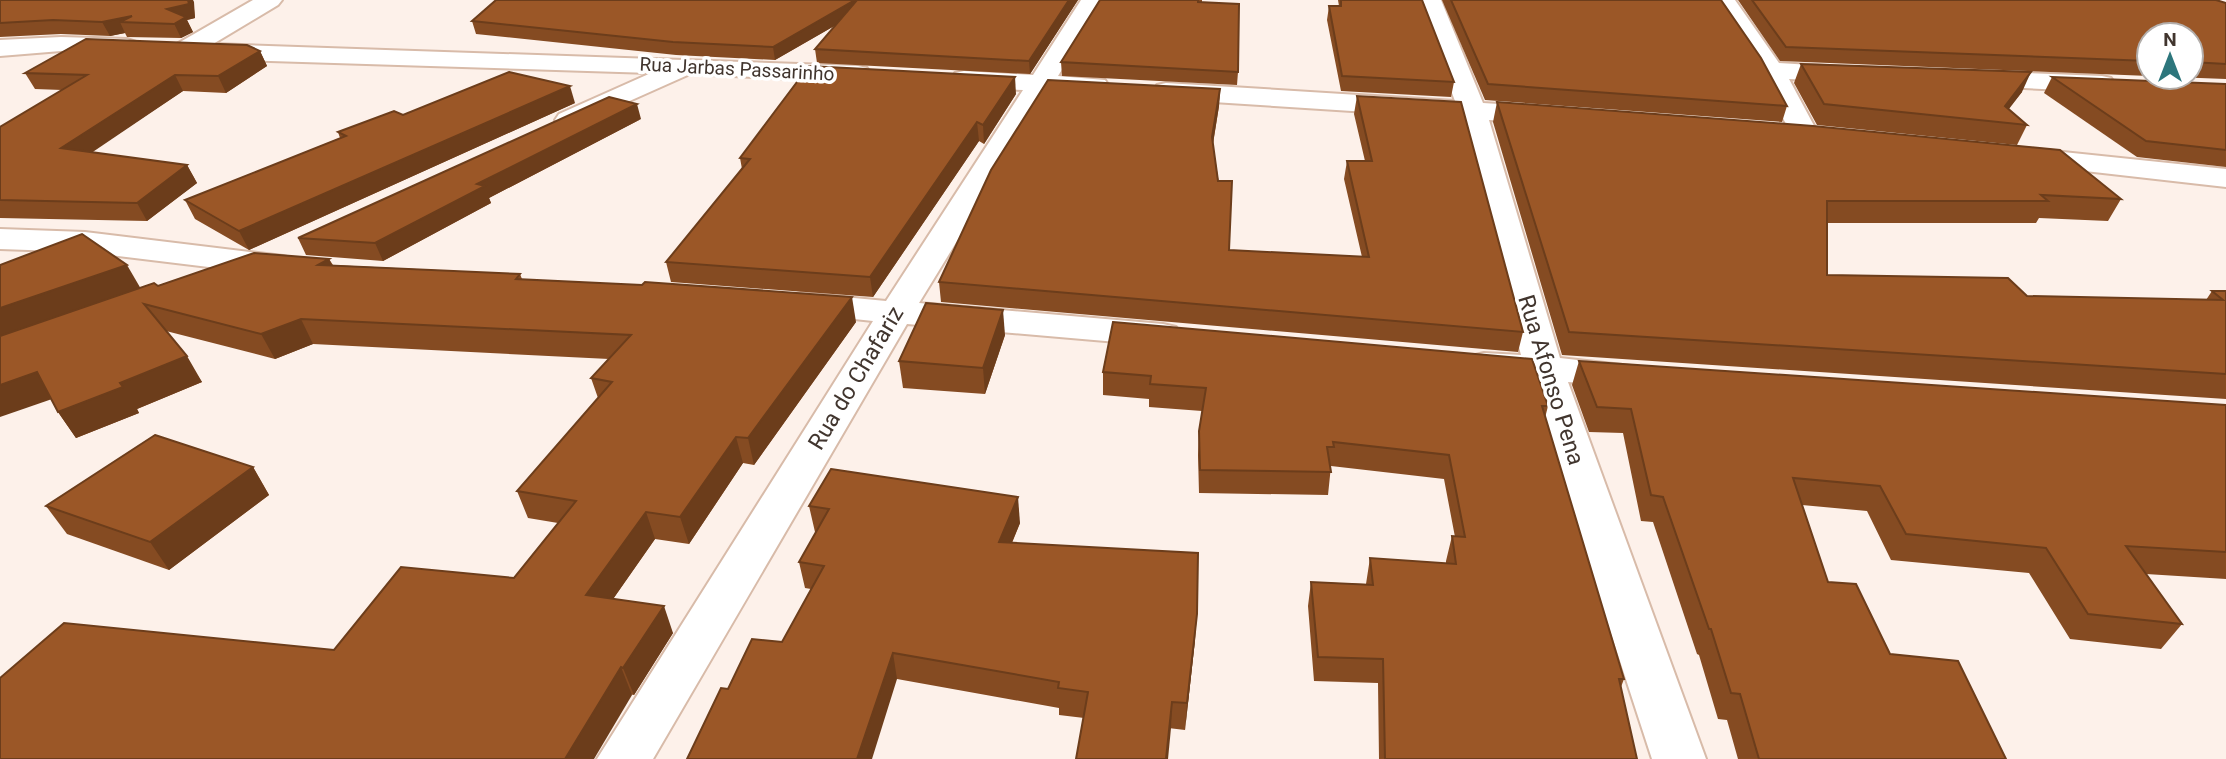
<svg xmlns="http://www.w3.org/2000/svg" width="2226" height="759" viewBox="0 0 2226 759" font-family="Roboto,sans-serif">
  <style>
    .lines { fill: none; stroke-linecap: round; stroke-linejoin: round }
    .minor-casing { stroke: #d8bba9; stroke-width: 4 }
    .minor { fill: #fff; fill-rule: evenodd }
    .wall { fill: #854b22 }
    .shaded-wall { fill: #6c3d1b }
    .building { fill: #9b5727; stroke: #6c3d1b; stroke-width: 2 }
    .labels { text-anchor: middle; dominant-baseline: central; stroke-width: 7; stroke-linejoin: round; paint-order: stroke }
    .far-street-label { font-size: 19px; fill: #41352e; stroke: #fff }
    .street-label { font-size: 23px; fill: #41352e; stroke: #fff }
  </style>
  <rect width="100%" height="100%" fill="#fdf1ea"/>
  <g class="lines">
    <g class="minor-casing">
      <g id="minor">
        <path d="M253,0H282L278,5L213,44L858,66L867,68L871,74L867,80L858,82L690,74L569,128L559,126L555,120L559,114L651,73L208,59L197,53L184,58L175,55L171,50L175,45Z"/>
        <path d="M1081,0H1105L1058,76L1105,80L1109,86L1105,92L1096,94L1049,91L919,303L1163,324L1176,327L1181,335L1176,343L1163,346L907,324L653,759H597L873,321L788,312L783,304L788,296L801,293L886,301L1023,90L964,87L955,85L951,79L955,73L964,71L1033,75Z"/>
        <path d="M1417,0H1441L1483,103L1546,107L1556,109L1560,115L1556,121L1546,123L1489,120L1560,358L1640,367L1645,375L1640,383L1626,387L1568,382L1706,759H1652L1528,379L1471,372L1465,364L1471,356L1484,353L1521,355L1461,118L1166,99L1157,97L1153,91L1157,85L1166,83L1455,101Z"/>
        <path d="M1711,0H1735L1779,63L1859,68L1863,74L1859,80L1850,82L1789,79L1819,135L1815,141L1805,144L1795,141L1758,71Z"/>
        <path d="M61,37L127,39L136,42L140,47L136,52L127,55L61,51L0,56V40Z"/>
        <path d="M1973,71L2102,76L2111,78L2115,84L2111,90L2102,92L1964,85L1960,79L1964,73Z"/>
        <path d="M2025,148L2226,169V187L2015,163L2010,157L2015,151Z"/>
        <path d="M0,229L85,232L283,256L295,259L300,266L295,273L283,276L85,252L0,249Z"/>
      </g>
    </g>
    <use href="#minor" class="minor"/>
  </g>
  <g class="wall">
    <path d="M0,0H193L195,18L187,20L193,32L181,38L127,37L125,33L110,36L61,34L0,37Z"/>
    <path d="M496,0H1078L1030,74L817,63L815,49L836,25L775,60L676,55L476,34L472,21Z"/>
    <path d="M1100,0H1202V2L1238,72L1237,85L1062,76L1061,62Z"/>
    <path d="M1338,0H1422L1454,82L1451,97L1341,91L1327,20L1329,6H1339Z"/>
    <path d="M1442,0H1721L1787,106L1782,122L1485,100Z"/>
    <path d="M1738,0H2216L2226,3V79L2173,77H2191V35H2149V76L1780,61Z"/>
    <path d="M260,51L267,66L226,93L183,91L91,152L187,165L197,183L147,221L0,218V127L62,90L35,89L25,73Z"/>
    <path d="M1801,64L2022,92L2008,109L2027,125L2017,145L1817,125L1794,83Z"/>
    <path d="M2052,77L2226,84V167L2137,157L2044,93Z"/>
    <path d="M1220,89L1219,106L1213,144L1229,250L1362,257L1344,179L1347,161H1365L1354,114L1357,96L1523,332L1518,352L941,302L939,282Z"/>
    <path d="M1016,94L984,144L979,141L873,297L671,282L666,262L742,169L740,158Z"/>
    <path d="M1497,102L2121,199L2108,221L2039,218L2036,223H1827V275L2027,296L2206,300L2212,291H2226V399L1562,355L1493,122Z"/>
    <path d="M575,103L249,250L195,219L185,200L340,138L338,132L403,115Z"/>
    <path d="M641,119L489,198L491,203L383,261L306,255L298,238Z"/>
    <path d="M329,259L333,265L520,274L522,279L856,322L754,465L743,463L689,544L655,539L613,599L673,633L634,695L334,650L514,578L558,523L528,518L517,491L598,398L591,378L609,359L313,344L275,359L166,331L202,382L137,409L139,413L76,438L58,412L141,288Z"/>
    <path d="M1005,335L985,394L903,388L899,361Z"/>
    <path d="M1579,361L2226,405V579L2146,574L2182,624L2161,649L2070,639L2029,573L1891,560L1867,511L1802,505L1828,582L1890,654L2006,759H1738L1727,720L1718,719L1699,655L1697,654L1653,522L1641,521L1623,433L1589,432L1572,385Z"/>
    <path d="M1103,372L1548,406L1545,418L1624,679L1621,687L1637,759H1379L1378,683L1314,681L1308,606L1311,582L1366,584L1370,558L1446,564V561L1452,536L1455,537L1444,479L1331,466L1328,495L1199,493L1198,455L1199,431L1202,411L1149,407V399L1103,395Z"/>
    <path d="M253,467L269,495L169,570L67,534L46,506Z"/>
    <path d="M809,506L1020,523L1012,543L1195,640L1185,730L1059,715V708L897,679L728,689L782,642L811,589L805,588L799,562L816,532H815Z"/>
  </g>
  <g class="shaded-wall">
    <path d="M188,0H193L194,2L195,18L187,20L193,32L181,38L167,9Z"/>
    <path d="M855,0H860L862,10L775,60L773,47Z"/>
    <path d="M1069,0H1078L1030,74L1029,61Z"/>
    <path d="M132,16L120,22L125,33L110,36L102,22Z"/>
    <path d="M260,51L267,66L226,93L218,76Z"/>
    <path d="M2031,72L2022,92L1999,122L2005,106Z"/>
    <path d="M175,75L183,91L72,166L61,148Z"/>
    <path d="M1015,77L1016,94L984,144L983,125Z"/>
    <path d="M570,86L575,103L249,250L239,231Z"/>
    <path d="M1220,89L1219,106L1211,155L1212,137Z"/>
    <path d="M637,104L641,119L489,198L491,203L383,261L375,243L477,184Z"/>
    <path d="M977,122L979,141L873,297L870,277Z"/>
    <path d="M187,165L197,183L147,221L137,203Z"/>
    <path d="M329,259L341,283L318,265Z"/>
    <path d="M127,265L141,289L0,339V308Z"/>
    <path d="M852,297L856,322L754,465L748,438Z"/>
    <path d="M1003,310L1005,335L985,394L983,368Z"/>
    <path d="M301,319L313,344L275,359L261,334Z"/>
    <path d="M187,356L202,382L137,409L139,413L76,438L58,412L120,383Z"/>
    <path d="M37,372L55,398L0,417V385Z"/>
    <path d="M736,437L743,463L689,544L680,517Z"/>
    <path d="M253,467L269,495L169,570L150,542Z"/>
    <path d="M1018,497L1020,523L1001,568L999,542Z"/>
    <path d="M646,512L655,539L597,622L586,595Z"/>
    <path d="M664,606L673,633L634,695L623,668Z"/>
    <path d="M1197,614L1195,640L1185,730L1187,703Z"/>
    <path d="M893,653L897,679L872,759H857Z"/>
    <path d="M621,667L632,695L594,759H565Z"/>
    <path d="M1172,702L1171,728L1168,759H1166Z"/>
  </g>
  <g class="building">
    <path d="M0,0H188L189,4L167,9L186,17L174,24L120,22L132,16L102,22L53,20L0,23Z"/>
    <path d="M496,0H855L773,47L673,42L472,21Z"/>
    <path d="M857,0H1069L1029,61L815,49Z"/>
    <path d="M1100,0H1198V2L1239,4L1238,72L1061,62Z"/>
    <path d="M1341,0H1422L1454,82L1342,76L1329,6H1341Z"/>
    <path d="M1451,0H1721L1761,58L1787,106L1488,84Z"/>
    <path d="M1752,0H2216L2226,3V64L2191,62V35H2149V61L1786,47Z"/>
    <path d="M86,39L247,45L260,51L218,76L175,75L61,148L187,165L137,203L0,200V127L87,75L25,73Z"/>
    <path d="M1801,64L2031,72L2005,106L2027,125L1824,104Z"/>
    <path d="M809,66L1015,77L983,125L977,122L870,277L666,262L750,159L740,158Z"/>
    <path d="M509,72L570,86L239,231L185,200L346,136L338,132L394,111L403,115Z"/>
    <path d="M2052,77L2226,84V150L2146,141Z"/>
    <path d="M1048,80L1220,89L1212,137L1218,181H1232L1229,250L1369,257L1347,161H1372L1357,96L1461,102L1523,332L939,282L991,170Z"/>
    <path d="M609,97L637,104L477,184L485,186L375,243L298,238Z"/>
    <path d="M1497,102L1813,126L2060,150L2121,199L2041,195L2048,201H1827V275L2008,278L2027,296L2223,300L2212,291H2226V374L1569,332Z"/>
    <path d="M82,234L127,265L0,308V265Z"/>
    <path d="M254,253L329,259L318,265L520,274L516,279L642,285L645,282L852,297L748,438L736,437L680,517L646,512L586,595L664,606L623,668L621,667L565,759H0V678L64,623L334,650L401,567L514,578L576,501L517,491L612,382L591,378L631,335L301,319L261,334L144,304L187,356L120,383L123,387L58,412L37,372L0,385V336L154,283L158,286Z"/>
    <path d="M926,303L1003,310L983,368L899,361Z"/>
    <path d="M1113,322L1532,359L1548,406H1542L1624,679H1619L1637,759H1385L1383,659L1318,657L1311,582L1373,585L1370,558L1456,564L1452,536L1465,537L1449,455L1333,442L1334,447H1327L1331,472L1200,470L1199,431L1206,388L1150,384L1151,376L1103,372Z"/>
    <path d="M1579,361L2226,405V552L2126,546L2182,624L2088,614L2046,548L1906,534L1880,486L1793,478L1828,582L1856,584L1890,654L1958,661L2006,759H1759L1740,694L1731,693L1711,629H1709L1663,497L1651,495L1631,409L1597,407Z"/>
    <path d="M155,435L253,467L150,542L46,506Z"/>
    <path d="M831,469L1018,497L999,542L1198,553L1197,614L1187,703L1172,702L1166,759H1076L1088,692L1058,688L1059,682L893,653L857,759H687L721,688L728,689L752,639L782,642L824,566L799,562L829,509L809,506Z"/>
  </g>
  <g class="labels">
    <g class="far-street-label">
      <text transform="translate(737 69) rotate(3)">Rua Jarbas Passarinho</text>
    </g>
    <g class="street-label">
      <text transform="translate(856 378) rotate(-59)">Rua do Chafariz</text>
      <text transform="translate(1551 380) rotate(73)">Rua Afonso Pena</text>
    </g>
  </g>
  <g transform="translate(2170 56)"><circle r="33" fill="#ffffff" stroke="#b3aeab" stroke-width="2"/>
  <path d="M0-5L12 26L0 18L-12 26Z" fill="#2d767c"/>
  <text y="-10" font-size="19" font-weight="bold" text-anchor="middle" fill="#41352e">N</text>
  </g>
</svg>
